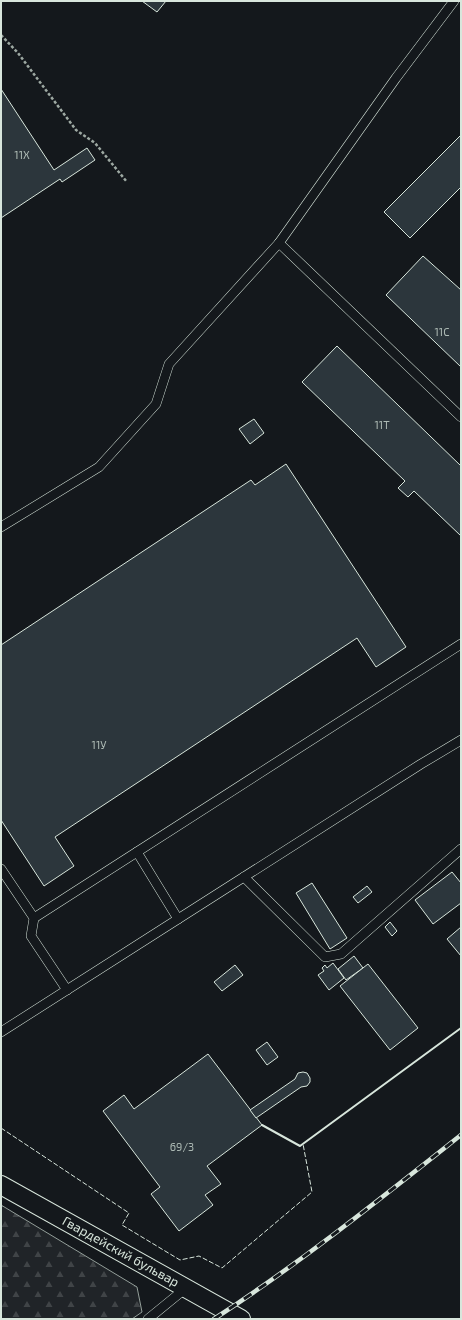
<svg xmlns="http://www.w3.org/2000/svg" width="462" height="1320" viewBox="0 0 462 1320" font-family="'Exo 2',sans-serif">
  <style>
    .forest { fill: url(#forest-firs); stroke: #939e99 }
    .building { fill: #2c363c; stroke: #d8e6dc }
    .lines { fill: none; stroke-linecap: round; stroke-linejoin: round }
    .lane-casing { stroke: #d8e6dc; stroke-width: 10 }
    .street-casing { stroke: #d8e6dc; stroke-width: 20 }
    .path { stroke: #9da8a2; stroke-width: 2.5; stroke-dasharray: 3 2; stroke-linecap: butt }
    .lane { stroke: #14181c; stroke-width: 9 }
    .street { stroke: #14181c; stroke-width: 18 }
    .rail-casing { stroke: #d8e6dc; stroke-width: 4.5 }
    .rail { stroke: #14181c; stroke-width: 3; stroke-dasharray: 9; stroke-linecap: butt }
    .fence { stroke: #d8e6dc; stroke-width: 1; stroke-dasharray: 5 2; stroke-linecap: butt }
    .wall { stroke: #d8e6dc; stroke-width: 2 }
    .labels { text-anchor: middle; dominant-baseline: central; stroke-width: 3; stroke-linejoin: round; paint-order: stroke }
    .number-label { font-size: 11px; fill: #adbab4 }
    .street-label { font-size: 13px; fill: #d8e6dc; stroke: #14181c }
  </style>
  <defs>
    <pattern id="forest-firs" width="22" height="20" patternUnits="userSpaceOnUse"><rect width="22" height="20" fill="#202428"/><path d="M5 1l3.5 6h-7zM16 11l3.5 6h-7z" fill="#404447"/></pattern>
  </defs>
  <rect width="100%" height="100%" fill="#14181c"/>
  <path class="forest" d="M1,1205L137,1287L142,1312L132,1319H1Z"/>
  <g class="building">
    <path d="M142,1H166L157,12Z"/>
    <path d="M1,89L54,170L87,148L95,160L62,182L60,179L1,218Z"/>
    <path d="M461,135V187L410,238L384,212Z"/>
    <path d="M423,256L461,290V367L386,295Z"/>
    <path d="M337,346L461,466V536L414,491L408,497L398,488L405,481L302,382Z"/>
    <path d="M254,419L264,433L250,444L239,429Z"/>
    <path d="M286,464L406,647L376,667L357,638L55,837L74,866L44,886L1,820V645L251,480L255,485Z"/>
    <path d="M452,872L461,883V903L433,924L415,900Z"/>
    <path d="M312,883L347,938L330,949L296,893Z"/>
    <path d="M367,886L372,892L358,903L353,897Z"/>
    <path d="M390,922L397,931L392,936L385,927Z"/>
    <path d="M461,927V956L447,939Z"/>
    <path d="M354,956L363,968L346,980L338,969Z"/>
    <path d="M333,963L344,978L329,990L318,975L324,971L322,968L325,965L327,968Z"/>
    <path d="M368,964L418,1028L390,1050L340,986Z"/>
    <path d="M235,965L243,975L222,991L214,982Z"/>
    <path d="M267,1042L278,1057L267,1065L256,1050Z"/>
    <path d="M208,1054L262,1125L207,1166L221,1184L205,1195L213,1205L179,1231L151,1194L160,1187L103,1111L124,1095L134,1109Z"/>
    <path d="M303,1072L307,1073L310,1078V1082L307,1086L301,1087L256,1118L250,1110L295,1079L298,1073Z"/>
  </g>
  <g class="lines">
    <g class="lane-casing">
      <g id="lane">
        <path d="M279,243L461,417"/>
        <path d="M1,527L99,467L156,404L169,364L279,243L396,78L454,1"/>
        <path d="M137,852L178,919"/>
        <path d="M1,869L34,918L31,936L67,990"/>
        <path d="M244,877L325,957L341,954L461,849"/>
        <path d="M34,918L461,644"/>
        <path d="M1,1032L421,764L461,740"/>
        <path d="M148,1319L186,1288"/>
      </g>
    </g>
    <g class="street-casing">
      <path id="street" d="M1,1185L241,1319"/>
    </g>
    <path class="path" d="M1,35L18,53L76,130L95,143L127,182"/>
    <use href="#lane" class="lane"/>
    <use href="#street" class="street"/>
    <g class="rail-casing">
      <path id="rail" d="M214,1319C300,1263 380,1199 461,1135"/>
    </g>
    <use href="#rail" class="rail"/>
    <path class="fence" d="M1,1128L129,1213L122,1225L180,1260L199,1256L222,1268L312,1192L303,1144"/>
    <path class="wall" d="M262,1125L300,1146L461,1028"/>
  </g>
  <g class="labels">
    <g class="number-label">
      <text x="22" y="154">11Х</text>
      <text x="442" y="331">11С</text>
      <text x="382" y="424">11Т</text>
      <text x="99" y="744">11У</text>
      <text x="182" y="1146">69/3</text>
    </g>
    <g class="street-label">
      <text transform="translate(121 1251) rotate(29)">Гвардейский бульвар</text>
    </g>
  </g>
  <rect width="462" height="1320" fill="none" stroke="#d8e6dc" stroke-width="4"/>
</svg>
